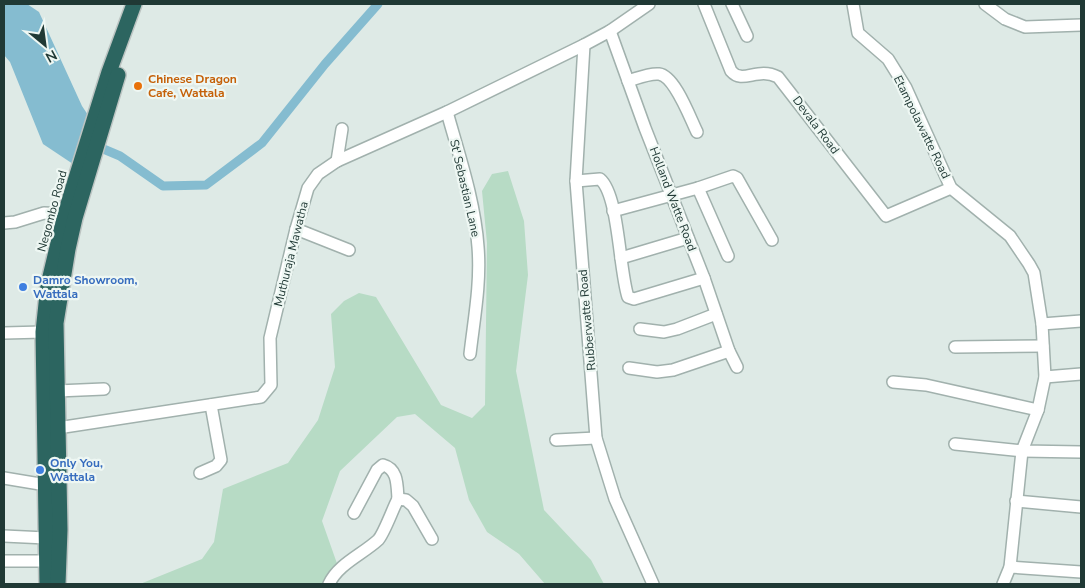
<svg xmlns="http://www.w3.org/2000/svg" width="1085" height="588" viewBox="0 0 1085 588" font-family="'Nunito Sans',sans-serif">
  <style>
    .green { fill: #b7dbc5 }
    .water { fill: #85bcd0 }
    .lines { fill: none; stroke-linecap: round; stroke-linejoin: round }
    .canal { stroke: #85bcd0; stroke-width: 9 }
    .minor-casing { stroke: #a1b1ad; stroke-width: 14 }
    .highway-casing { stroke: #bcc4c2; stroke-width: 18 }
    .minor { stroke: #fff; stroke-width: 11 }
    .highway { stroke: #2c6560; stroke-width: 15 }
    .food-dot { fill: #e8710a; stroke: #eef7f3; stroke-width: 2 }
    .shop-dot { fill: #3f7fe0; stroke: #eef7f3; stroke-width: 2 }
    .labels { text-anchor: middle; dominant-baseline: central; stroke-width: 4.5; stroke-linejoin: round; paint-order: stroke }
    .food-label { font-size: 12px; font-weight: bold; fill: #c56008; stroke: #eef7f3; text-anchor: start }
    .street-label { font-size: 12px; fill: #203935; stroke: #eef7f3 }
    .shop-label { font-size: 12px; font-weight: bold; fill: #366cbe; stroke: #eef7f3; text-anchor: start }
  </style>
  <rect width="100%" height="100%" fill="#deeae6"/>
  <path class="green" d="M508,171L524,221L528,275L516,371L544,510L591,560L604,584H545L519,554L487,532L469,500L455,448L415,414L397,417L340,471L322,521L340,572L332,584L312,583L311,584H140L202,559L214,542L223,489L288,463L318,420L335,367L331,314L344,301L359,293L376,297L441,405L472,418L485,405L487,243L482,191L492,174Z"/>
  <path class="water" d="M4,4H27L39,12L82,106L88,115L73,164L43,144L10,62L4,55Z"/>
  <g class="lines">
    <path class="canal" d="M94,145L120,156L163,186L206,185L262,143L325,64L378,4"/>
    <g class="minor-casing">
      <g id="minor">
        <path d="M704,4L731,71C743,85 757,66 778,77L886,216L951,188"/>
        <path d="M732,4L747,36"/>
        <path d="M853,4L858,33L888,59L906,88L951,188L1010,236L1029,264L1034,273L1042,324L1045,377L1038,410L1022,451L1010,567L1003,584"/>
        <path d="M985,4L1005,19L1025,27L1081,25"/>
        <path d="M610,31L645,128L704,278L729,351L737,367"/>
        <path d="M584,45L576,181L596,438L615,499L653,584"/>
        <path d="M628,81C638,78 649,73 659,74C675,76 690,118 697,132"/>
        <path d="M447,112C459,155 475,202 478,247C481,283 474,319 470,354"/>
        <path d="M337,161L342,129"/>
        <path d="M576,181L600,179C619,195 619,270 628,297L634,299L704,278"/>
        <path d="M698,188L728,256"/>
        <path d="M613,211L698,188L733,176L737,178L772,240"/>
        <path d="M4,223L15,222L44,213L65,214"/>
        <path d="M296,229L349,250"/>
        <path d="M621,258L688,238"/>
        <path d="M1042,324L1081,321"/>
        <path d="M640,329L664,332L677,329L716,314"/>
        <path d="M4,333L43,332"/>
        <path d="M955,347L1043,346"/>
        <path d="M629,368L657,372L673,370L729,351"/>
        <path d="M1045,377L1081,374"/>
        <path d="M893,382L926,385L1038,410"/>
        <path d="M57,391L104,389"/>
        <path d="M51,429L261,397L271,385L270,338L296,229L308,188L318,174L337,161L447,112L584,45L610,31L649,4"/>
        <path d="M556,440L596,438"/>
        <path d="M955,444L1022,451L1081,452"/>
        <path d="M200,473L216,466L221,460L211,405"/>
        <path d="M4,478L46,485"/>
        <path d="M1016,501L1081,507"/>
        <path d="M354,513L377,470L383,465C398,469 397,485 398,499"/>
        <path d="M4,536L46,538"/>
        <path d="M4,561H46"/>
        <path d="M1010,567L1081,572"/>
        <path d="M329,584C338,564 363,554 378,540C384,534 393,508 398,499L406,500L413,506L432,539"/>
      </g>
    </g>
    <g class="highway-casing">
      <g id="highway">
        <path d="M47,584L43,332L48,285L65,214L76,178L109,72L134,4"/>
        <path d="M58,584L60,530L56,323L68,249L75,218L118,75"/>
      </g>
    </g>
    <use href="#minor" class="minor"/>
    <use href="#highway" class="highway"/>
  </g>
  <circle class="food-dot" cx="138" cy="86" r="5"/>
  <g class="shop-dot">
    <circle cx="23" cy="287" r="5"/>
    <circle cx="40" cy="470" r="5"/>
  </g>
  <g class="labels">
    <g class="food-label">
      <text x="148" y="79">Chinese Dragon<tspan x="148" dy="14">Cafe, Wattala</tspan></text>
    </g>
    <g class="street-label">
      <text transform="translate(816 125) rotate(53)">Devala Road</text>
      <text transform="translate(922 127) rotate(64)">Etampolawatte Road</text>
      <text transform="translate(465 188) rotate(77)">St' Sebastian Lane</text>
      <text transform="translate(673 199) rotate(69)">Holland Watte Road</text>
      <text transform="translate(52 211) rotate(-75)">Negombo Road</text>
      <text transform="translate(291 254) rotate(-76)">Muthuraja Mawatha</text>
      <text transform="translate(587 320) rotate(-95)">Rubberwatte Road</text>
    </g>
    <g class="shop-label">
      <text x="33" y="280">Damro Showroom,<tspan x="33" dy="14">Wattala</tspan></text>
      <text x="50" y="463">Only You,<tspan x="50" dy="14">Wattala</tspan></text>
    </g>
  </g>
  <rect width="1085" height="588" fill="none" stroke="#203935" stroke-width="10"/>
  <g transform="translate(45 45) rotate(151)" stroke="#eef7f3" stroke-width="4" paint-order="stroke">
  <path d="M0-4L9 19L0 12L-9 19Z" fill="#203935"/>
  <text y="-8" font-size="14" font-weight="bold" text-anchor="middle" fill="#203935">N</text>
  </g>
</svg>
